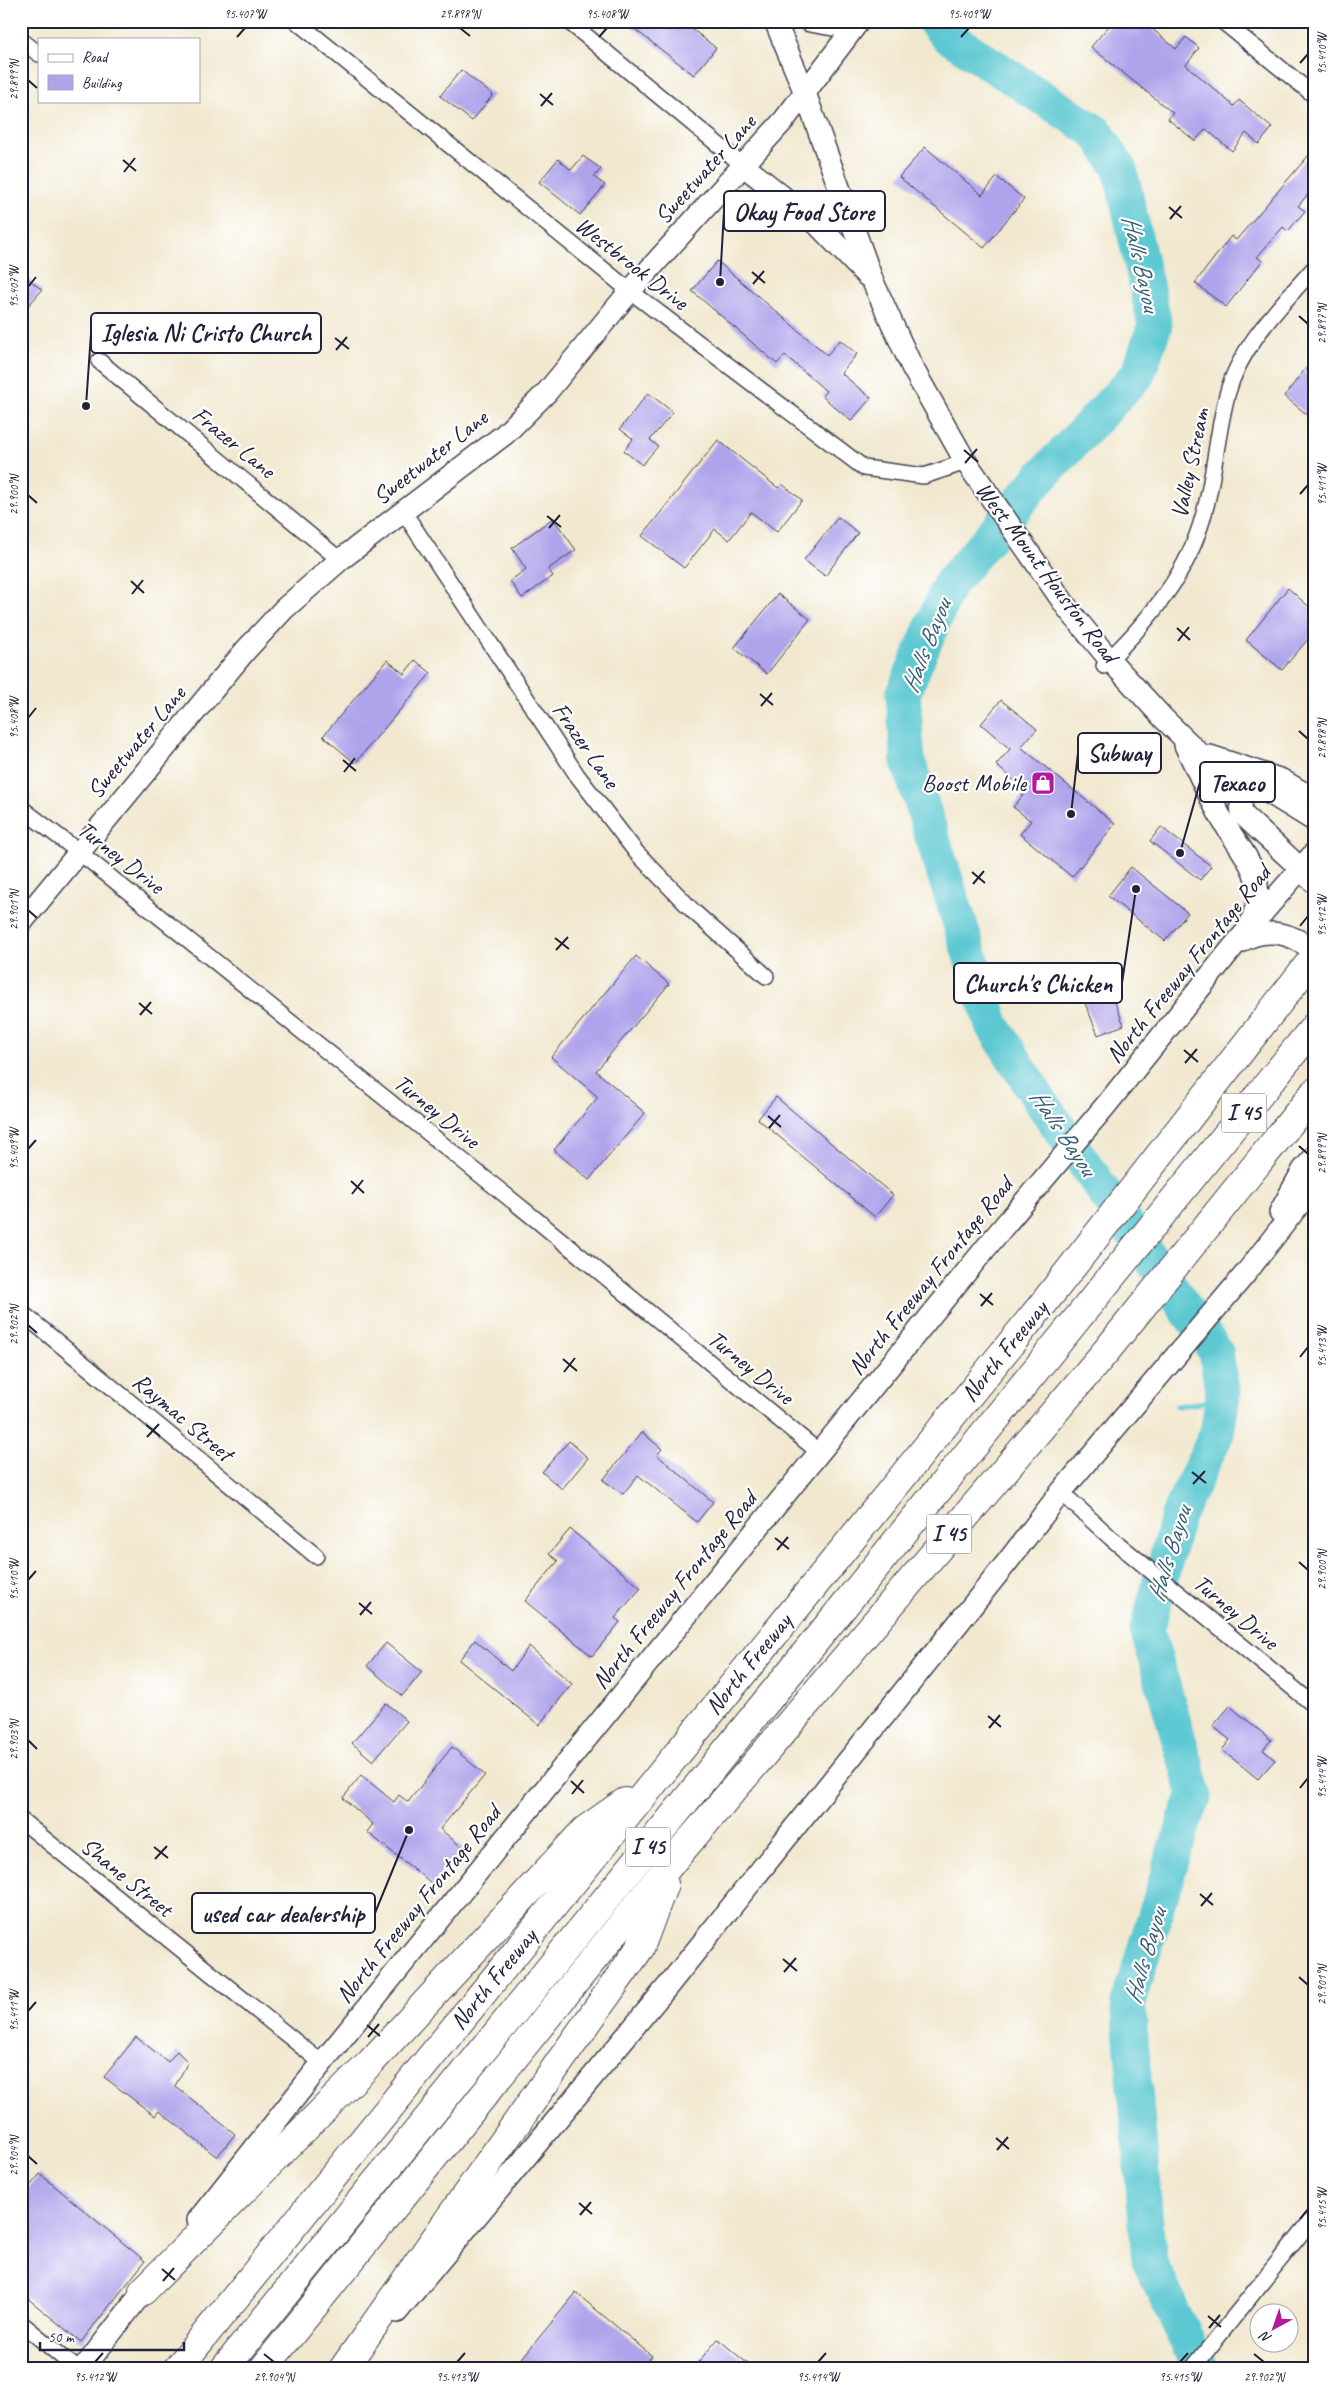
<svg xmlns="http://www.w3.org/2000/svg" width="1336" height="2390" viewBox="0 0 1336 2390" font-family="Caveat,sans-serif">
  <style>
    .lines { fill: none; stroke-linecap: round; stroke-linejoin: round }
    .stream { stroke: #5bc8d2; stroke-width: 5.5 }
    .river { stroke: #5bc8d2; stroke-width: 35 }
    .building { fill: #afa3eb }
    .street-casing { stroke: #414051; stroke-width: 18 }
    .secondary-casing { stroke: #414051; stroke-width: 24 }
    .primary-casing { stroke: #414051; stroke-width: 26 }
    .highway-casing { stroke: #414051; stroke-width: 30 }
    .street { stroke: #fff; stroke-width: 15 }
    .secondary { stroke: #fff; stroke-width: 21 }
    .primary { stroke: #fff; stroke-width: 24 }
    .highway { stroke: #fff; stroke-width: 28 }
    .ticks { fill: none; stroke: #22223b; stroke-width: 2 }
    .labels { text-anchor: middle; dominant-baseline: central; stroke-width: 4.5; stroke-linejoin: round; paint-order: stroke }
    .shield { fill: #fff; stroke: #646476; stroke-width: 1 }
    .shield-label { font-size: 22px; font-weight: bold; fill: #22223b }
    .street-label { font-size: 24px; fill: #22223b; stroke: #fff }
    .poi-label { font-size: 24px; fill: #22223b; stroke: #fff; text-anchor: end }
    .water-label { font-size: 25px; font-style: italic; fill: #365c70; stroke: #fff }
    .leader { fill: none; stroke: #22223b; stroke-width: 2 }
    .callout-dot { fill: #22223b; stroke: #fff; stroke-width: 2 }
    .callout { fill: #fff; stroke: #22223b; stroke-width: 2 }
    .callout-label { font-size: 25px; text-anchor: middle; font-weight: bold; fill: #22223b }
    .neatline { fill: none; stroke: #22223b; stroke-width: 2 }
    .ticks-label { font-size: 12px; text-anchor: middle; fill: #22223b }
  </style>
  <rect width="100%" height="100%" fill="#fff"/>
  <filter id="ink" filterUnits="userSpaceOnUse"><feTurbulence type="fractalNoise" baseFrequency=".02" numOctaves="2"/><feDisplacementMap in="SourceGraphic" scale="10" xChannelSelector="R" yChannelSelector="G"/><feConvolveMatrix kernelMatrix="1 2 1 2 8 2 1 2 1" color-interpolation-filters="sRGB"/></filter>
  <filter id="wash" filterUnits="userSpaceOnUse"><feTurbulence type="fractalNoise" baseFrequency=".0096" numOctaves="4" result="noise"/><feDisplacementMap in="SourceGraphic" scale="20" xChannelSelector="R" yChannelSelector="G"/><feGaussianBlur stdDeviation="1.12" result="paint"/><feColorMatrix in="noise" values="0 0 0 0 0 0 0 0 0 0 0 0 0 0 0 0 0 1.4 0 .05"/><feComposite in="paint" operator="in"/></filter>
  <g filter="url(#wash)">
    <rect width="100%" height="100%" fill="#f1e8cf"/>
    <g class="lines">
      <path class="stream" d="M1177,1406L1222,1400"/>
      <path class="river" d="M934,21L946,35L1097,133L1120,169L1155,325L1138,374L1038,480L949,585L903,694L908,761L992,1024L1039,1099L1216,1352L1223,1395L1217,1433L1177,1518L1147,1630L1195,1795L1185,1819L1128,2002L1149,2260L1200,2369"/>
    </g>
    <g id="blocks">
      <g class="building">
        <path d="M624,21H682L716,48L694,75Z"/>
        <path d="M1113,21H1143L1176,49L1186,37L1199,48L1186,65L1234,106L1239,100L1272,128L1259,144L1246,133L1232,151L1206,129L1195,141L1168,119L1173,113L1091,47Z"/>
        <path d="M461,70L493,95L472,121L440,96Z"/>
        <path d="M925,147L982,195L997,177L1024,199L984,248L899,177Z"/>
        <path d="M1315,148V186L1298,206L1305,211L1288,231L1283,227L1257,257L1262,261L1226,307L1195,283L1231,236L1236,240Z"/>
        <path d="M583,156L601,169L594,177L605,185L580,215L539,182L558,159L571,170Z"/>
        <path d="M717,261L827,355L840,340L857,354L841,373L871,398L851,421L822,396L826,391L785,355L777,364L692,291Z"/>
        <path d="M21,273L42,290L21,314Z"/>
        <path d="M1315,357V421L1284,396Z"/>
        <path d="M648,393L673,412L650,440L658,446L642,465L624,451L633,439L620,429Z"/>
        <path d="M718,440L778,488L782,484L802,500L777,532L751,512L729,540L715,529L684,568L642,536Z"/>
        <path d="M838,517L858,533L825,576L804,560Z"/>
        <path d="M553,518L576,550L548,569L553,576L522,598L510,581L526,569L512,548Z"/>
        <path d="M1288,588L1315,612V631L1282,670L1246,640Z"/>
        <path d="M778,594L810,619L767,674L734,648Z"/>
        <path d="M387,660L404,674L415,660L431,673L355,763L323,736Z"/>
        <path d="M1001,700L1037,729L1021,747L1115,824L1072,877L1020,834L1031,821L1013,807L1027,791L996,765L1010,749L981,724Z"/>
        <path d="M1161,827L1211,866L1200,880L1150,841Z"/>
        <path d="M1131,867L1188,913L1165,941L1108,896Z"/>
        <path d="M636,956L669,984L596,1071L645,1113L589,1180L554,1150L598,1097L551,1057Z"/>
        <path d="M1100,965L1124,1025L1098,1035L1074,976Z"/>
        <path d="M776,1097L893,1195L875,1217L758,1119Z"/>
        <path d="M642,1432L662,1449L657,1455L713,1502L697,1522L638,1475L623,1494L603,1480Z"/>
        <path d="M569,1441L588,1458L562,1489L542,1472Z"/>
        <path d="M570,1529L641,1588L615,1618L620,1622L592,1656L525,1601L558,1561L549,1554Z"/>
        <path d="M475,1640L511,1671L529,1646L572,1684L539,1725L459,1660Z"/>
        <path d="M386,1643L422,1672L402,1696L367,1666Z"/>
        <path d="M386,1703L407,1721L373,1761L352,1743Z"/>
        <path d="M1230,1706L1271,1740L1263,1750L1275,1760L1258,1779L1222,1750L1230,1740L1213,1726Z"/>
        <path d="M452,1747L485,1775L440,1829L464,1849L434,1885L367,1832L373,1824L343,1798L361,1775L394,1802L399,1795L408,1802Z"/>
        <path d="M136,2037L168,2062L177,2051L188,2062L175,2086L235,2134L217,2157L159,2111L155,2116L104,2077Z"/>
        <path d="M40,2174L145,2261L81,2342L21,2293V2197Z"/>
        <path d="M576,2293L652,2356L641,2369H513Z"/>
        <path d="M718,2339L754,2369H692Z"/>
      </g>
    </g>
  </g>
  <g filter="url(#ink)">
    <use href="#blocks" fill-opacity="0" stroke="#414051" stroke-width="1"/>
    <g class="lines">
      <g class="street-casing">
        <g id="street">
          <path d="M296,21L630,291L864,468L924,476L957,465L964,459"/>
          <path d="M568,21L744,166"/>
          <path d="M1222,21L1315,96"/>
          <path d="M21,40L39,54"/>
          <path d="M99,361L340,560"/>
          <path d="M403,511L577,775L636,852L693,911L766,976"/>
          <path d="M1104,666C1115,653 1127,642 1138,629C1159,605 1182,574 1194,543C1214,495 1214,445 1227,395C1240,345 1282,305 1315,267"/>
          <path d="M21,808L79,852L539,1222L820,1453"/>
          <path d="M21,1312L316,1556"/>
          <path d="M1061,1492L1111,1538L1315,1706"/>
          <path d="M21,1820L322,2063"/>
          <path d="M21,2323L77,2369"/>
          <path d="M1192,2369L1315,2216"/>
        </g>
      </g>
      <g class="secondary-casing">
        <g id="secondary">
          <path d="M775,21L805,93L873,282L912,367L964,459L1068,609L1109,659L1163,718L1198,752L1239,785L1266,791L1315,821"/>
          <path d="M810,21L833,25L853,21"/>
          <path d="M744,166L817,224L867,276"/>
          <path d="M1185,745C1196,768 1207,792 1219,814C1239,852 1272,875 1251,922"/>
          <path d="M1210,756L1282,780L1302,792L1315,794"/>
          <path d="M1239,785L1242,814L1300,868"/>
          <path d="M21,923L245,651L284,609L340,560L505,434L547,392L630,291L784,120L859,21"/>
          <path d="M1238,943C1265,926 1292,932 1315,952"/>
          <path d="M1280,1212L1303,1170L1315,1156"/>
          <path d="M198,2220L322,2063L994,1238L1107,1104L1233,947L1315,852"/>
          <path d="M397,2312L667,1987L1008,1561L1061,1492L1246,1273L1315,1184"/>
          <path d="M83,2369L152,2280"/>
        </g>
      </g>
      <g class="primary-casing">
        <path id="primary" d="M1300,868L1315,881"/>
      </g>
      <g class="highway-casing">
        <g id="highway">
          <path d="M143,2291L371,2062L585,1830L625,1802"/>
          <path d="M177,2369L1047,1299L1315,956"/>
          <path d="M224,2369L1315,1026"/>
          <path d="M263,2369L671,1863L1107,1350L1315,1092"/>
          <path d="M343,2369L640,1948L664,1884"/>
        </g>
      </g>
      <use href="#street" class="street"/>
      <use href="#secondary" class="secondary"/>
      <use href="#primary" class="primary"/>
      <use href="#highway" class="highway"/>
    </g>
  </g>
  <path class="ticks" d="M460,28L470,36M237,37L245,28M599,37L607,28M961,37L969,28M1300,63L1308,54M28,80L37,88M540,94L553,105M541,106L552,93M123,160L136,171M124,172L135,158M1169,207L1182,218M1170,219L1181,206M752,272L765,283M753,284L764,271M28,287L36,277M1299,316L1308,324M335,338L349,349M336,350L347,337M964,450L978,462M965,463L977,449M1300,494L1308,485M28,495L37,503M547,516L561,527M549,528L560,515M131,581L144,593M132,594L143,580M1177,628L1190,640M1178,641L1189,627M760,694L773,705M761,706L772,693M28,718L36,708M1299,731L1308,739M343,760L356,771M344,772L355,758M972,872L985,883M973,884L984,871M28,910L37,918M1300,926L1308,916M555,938L569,949M556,950L568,937M139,1003L152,1014M140,1015L151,1002M1184,1050L1198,1062M1185,1063L1197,1049M768,1116L781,1127M769,1128L780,1115M1299,1146L1308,1154M28,1149L36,1140M351,1181L364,1193M352,1194L363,1180M980,1294L993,1305M981,1306L992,1293M28,1325L37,1333M1300,1357L1308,1347M563,1359L577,1371M564,1372L575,1358M146,1425L160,1436M147,1437L159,1424M1192,1472L1206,1483M1193,1484L1205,1471M775,1538L789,1549M777,1550L788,1537M1299,1562L1308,1570M28,1580L36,1571M359,1603L372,1614M360,1615L371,1602M988,1716L1001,1727M989,1728L1000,1715M28,1740L37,1749M571,1781L584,1793M1300,1788L1308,1778M572,1794L583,1780M154,1847L168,1858M155,1859L167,1846M1200,1894L1213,1905M1201,1906L1212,1893M783,1959L797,1971M784,1972L796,1958M1299,1977L1308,1985M28,2011L36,2002M367,2025L380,2036M368,2037L379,2024M996,2138L1009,2149M997,2150L1008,2137M28,2156L37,2164M579,2203L592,2214M580,2215L591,2202M1300,2219L1308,2209M162,2269L175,2280M163,2281L174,2268M1208,2316L1221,2327M1209,2328L1220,2315M264,2354L274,2362M1254,2354L1264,2362M95,2362L103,2353M457,2362L465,2353M818,2362L826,2353M1180,2362L1188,2353"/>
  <defs>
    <g id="shop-square" transform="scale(1.25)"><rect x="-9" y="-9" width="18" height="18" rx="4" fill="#b5179e" stroke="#fff"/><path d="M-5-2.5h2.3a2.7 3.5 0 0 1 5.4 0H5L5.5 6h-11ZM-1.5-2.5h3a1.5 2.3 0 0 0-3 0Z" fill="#fff"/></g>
  </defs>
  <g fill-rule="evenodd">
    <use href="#shop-square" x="1043" y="783"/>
  </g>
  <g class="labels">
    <g class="shield">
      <rect x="1221.5" y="1093.5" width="45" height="39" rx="4"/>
      <rect x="926.5" y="1514.5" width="45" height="39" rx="4"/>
      <rect x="625.5" y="1827.5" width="45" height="39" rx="4"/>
    </g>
    <g class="shield-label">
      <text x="1244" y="1113">I 45</text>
      <text x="949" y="1534">I 45</text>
      <text x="648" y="1847">I 45</text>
    </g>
    <g class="street-label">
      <text transform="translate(705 169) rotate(-48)">Sweetwater Lane</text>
      <text transform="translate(632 263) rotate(38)">Westbrook Drive</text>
      <text transform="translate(234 442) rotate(39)">Frazer Lane</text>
      <text transform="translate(430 457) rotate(-38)">Sweetwater Lane</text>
      <text transform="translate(1190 463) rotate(-78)">Valley Stream</text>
      <text transform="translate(1047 572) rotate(53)">West Mount Houston Road</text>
      <text transform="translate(136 742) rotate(-50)">Sweetwater Lane</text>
      <text transform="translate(586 745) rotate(55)">Frazer Lane</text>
      <text transform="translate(121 857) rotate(38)">Turney Drive</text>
      <text transform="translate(1188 964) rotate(-51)">North Freeway Frontage Road</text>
      <text transform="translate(437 1111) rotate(39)">Turney Drive</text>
      <text transform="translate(930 1276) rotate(-51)">North Freeway Frontage Road</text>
      <text transform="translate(1004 1351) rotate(-51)">North Freeway</text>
      <text transform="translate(751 1367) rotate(39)">Turney Drive</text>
      <text transform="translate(183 1417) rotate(40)">Raymac Street</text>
      <text transform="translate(674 1590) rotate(-51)">North Freeway Frontage Road</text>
      <text transform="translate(1236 1612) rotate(40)">Turney Drive</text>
      <text transform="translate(748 1664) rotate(-51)">North Freeway</text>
      <text transform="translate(127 1877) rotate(39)">Shane Street</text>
      <text transform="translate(418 1904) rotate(-51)">North Freeway Frontage Road</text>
      <text transform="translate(493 1979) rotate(-51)">North Freeway</text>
    </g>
    <g class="poi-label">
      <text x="1026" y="783">Boost Mobile</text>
    </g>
    <g class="water-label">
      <text transform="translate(1141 263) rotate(77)">Halls Bayou</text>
      <text transform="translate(926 646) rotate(-69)">Halls Bayou</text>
      <text transform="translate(1063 1132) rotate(56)">Halls Bayou</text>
      <text transform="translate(1169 1554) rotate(-73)">Halls Bayou</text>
      <text transform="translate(1145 1956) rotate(-74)">Halls Bayou</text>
    </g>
  </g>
  <path class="leader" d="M720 282L724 211M86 406L91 333M1071 814L1078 753M1180 853L1200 782M1136 889L1122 983M409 1830L375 1913"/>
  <g class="callout-dot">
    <circle cx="720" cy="282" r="5"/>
    <circle cx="86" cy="406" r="5"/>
    <circle cx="1071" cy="814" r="5"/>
    <circle cx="1180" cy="853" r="5"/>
    <circle cx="1136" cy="889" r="5"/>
    <circle cx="409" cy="1830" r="5"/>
  </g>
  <g class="callout">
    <rect x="724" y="191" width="161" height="40" rx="5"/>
    <rect x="91" y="313" width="230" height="40" rx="5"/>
    <rect x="1078" y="733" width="83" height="40" rx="5"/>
    <rect x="1200" y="762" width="75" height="40" rx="5"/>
    <rect x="954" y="963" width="168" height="40" rx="5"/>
    <rect x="192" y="1893" width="183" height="40" rx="5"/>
  </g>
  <g class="callout-label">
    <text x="804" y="220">Okay Food Store</text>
    <text x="206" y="341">Iglesia Ni Cristo Church</text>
    <text x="1119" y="761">Subway</text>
    <text x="1237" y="791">Texaco</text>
    <text x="1038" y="992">Church's Chicken</text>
    <text x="283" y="1922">used car dealership</text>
  </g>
  <rect width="1336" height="2390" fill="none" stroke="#fff" stroke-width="55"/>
  <rect x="38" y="38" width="162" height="65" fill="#ffffff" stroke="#a7a7b1"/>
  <rect x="48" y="54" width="25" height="8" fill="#ffffff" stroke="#a7a7b1"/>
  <text x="82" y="62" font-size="15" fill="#22223b">Road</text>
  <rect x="48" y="75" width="25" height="15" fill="#afa3eb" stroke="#a7a7b1"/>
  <text x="82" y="88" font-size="15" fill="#22223b">Building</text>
  <g transform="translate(1274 2328) rotate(220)"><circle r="24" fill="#ffffff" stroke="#a7a7b1"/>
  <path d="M0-4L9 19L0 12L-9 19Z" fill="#b5179e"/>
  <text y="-8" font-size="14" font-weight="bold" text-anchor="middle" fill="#22223b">N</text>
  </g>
  <path d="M40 2342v8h144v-8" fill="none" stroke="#22223b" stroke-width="2.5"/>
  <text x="48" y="2342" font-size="15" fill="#22223b" stroke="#ffffff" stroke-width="4" paint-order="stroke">50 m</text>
  <rect x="28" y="28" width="1280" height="2334" class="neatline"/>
  <g class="ticks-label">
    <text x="245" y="18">95.407°W</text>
    <text x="460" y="18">29.898°N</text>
    <text x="607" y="18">95.408°W</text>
    <text x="969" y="18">95.409°W</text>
    <text transform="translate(1322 54) rotate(-90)" y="4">95.410°W</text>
    <text transform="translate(14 80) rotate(-90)" y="4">29.899°N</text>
    <text transform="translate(14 287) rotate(-90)" y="4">95.407°W</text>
    <text transform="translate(1322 324) rotate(-90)" y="4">29.897°N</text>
    <text transform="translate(1322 485) rotate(-90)" y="4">95.411°W</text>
    <text transform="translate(14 495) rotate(-90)" y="4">29.900°N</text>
    <text transform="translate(14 718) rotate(-90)" y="4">95.408°W</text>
    <text transform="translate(1322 739) rotate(-90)" y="4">29.898°N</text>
    <text transform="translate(14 910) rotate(-90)" y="4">29.901°N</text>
    <text transform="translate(1322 916) rotate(-90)" y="4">95.412°W</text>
    <text transform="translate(14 1149) rotate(-90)" y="4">95.409°W</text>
    <text transform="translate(1322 1154) rotate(-90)" y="4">29.899°N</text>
    <text transform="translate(14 1325) rotate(-90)" y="4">29.902°N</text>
    <text transform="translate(1322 1347) rotate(-90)" y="4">95.413°W</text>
    <text transform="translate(1322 1570) rotate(-90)" y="4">29.900°N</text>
    <text transform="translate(14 1580) rotate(-90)" y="4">95.410°W</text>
    <text transform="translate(14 1740) rotate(-90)" y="4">29.903°N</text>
    <text transform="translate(1322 1778) rotate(-90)" y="4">95.414°W</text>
    <text transform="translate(1322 1985) rotate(-90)" y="4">29.901°N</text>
    <text transform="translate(14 2011) rotate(-90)" y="4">95.411°W</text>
    <text transform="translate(14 2156) rotate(-90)" y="4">29.904°N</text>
    <text transform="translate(1322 2209) rotate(-90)" y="4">95.415°W</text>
    <text x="95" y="2381">95.412°W</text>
    <text x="274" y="2381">29.904°N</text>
    <text x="457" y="2381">95.413°W</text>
    <text x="818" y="2381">95.414°W</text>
    <text x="1180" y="2381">95.415°W</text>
    <text x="1264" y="2381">29.902°N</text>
  </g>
</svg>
